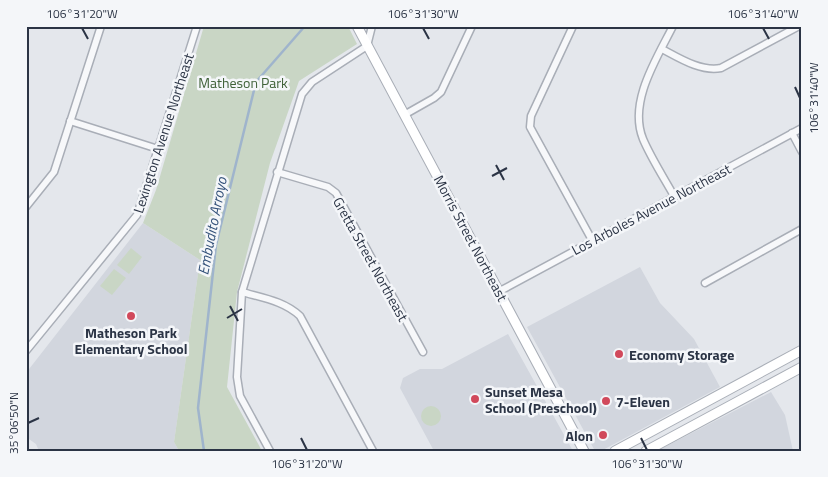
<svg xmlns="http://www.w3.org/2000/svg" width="828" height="477" viewBox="0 0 828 477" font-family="'Titillium Web',sans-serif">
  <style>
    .built { fill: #d2d6de }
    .green { fill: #c9d6c5 }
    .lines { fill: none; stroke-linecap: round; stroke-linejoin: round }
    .stream { stroke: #9fb4cc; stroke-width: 2.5 }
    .street-casing { stroke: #a9aeb7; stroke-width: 9 }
    .secondary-casing { stroke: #a9aeb7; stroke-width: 11 }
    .street { stroke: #f7f8fa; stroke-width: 6 }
    .secondary { stroke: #fff; stroke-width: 9 }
    .ticks { fill: none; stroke: #2b3445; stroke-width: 2 }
    .poi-dot { fill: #d1495b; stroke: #f4f6f9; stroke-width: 2 }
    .labels { text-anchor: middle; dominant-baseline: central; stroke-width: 5; stroke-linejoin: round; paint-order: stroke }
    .park-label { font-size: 14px; fill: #3f6138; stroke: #f4f6f9 }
    .street-label { font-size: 14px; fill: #2b3445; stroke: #f4f6f9 }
    .poi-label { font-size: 14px; font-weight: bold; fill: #2b3445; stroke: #f4f6f9; text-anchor: start }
    .water-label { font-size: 15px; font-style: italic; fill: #34527a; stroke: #f4f6f9 }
    .neatline { fill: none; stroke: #2b3445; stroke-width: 2 }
    .ticks-label { font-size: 12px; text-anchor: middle; fill: #2b3445 }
  </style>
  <rect width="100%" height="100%" fill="#e4e7ec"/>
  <g class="built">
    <path d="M143,223L200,260L174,442L179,451H39L36,444L26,437V373Z"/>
    <path d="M640,267L660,303L694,339L720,387L601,451H595L527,327Z"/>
    <path d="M508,334L573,451H434L400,388L403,378L420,369H442Z"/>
    <path d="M771,392L785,415L793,451H657Z"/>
  </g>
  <g class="green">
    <path d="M204,26H348L357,44L299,81L270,163L237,292L227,387L262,451H179L174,442L200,260L143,223L156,190Z"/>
    <path d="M131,248L142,257L129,274L117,265Z"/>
    <path d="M114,269L126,278L112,295L100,286Z"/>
    <circle cx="431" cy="416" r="10"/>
  </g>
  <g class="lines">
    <path class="stream" d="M204,451L198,408L216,245L256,82L305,26"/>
    <g class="street-casing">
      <g id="street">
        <path d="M573,26L531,116L530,127L592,240"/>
        <path d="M673,26C657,58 628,102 643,139C651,158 664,178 674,196"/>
        <path d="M662,49C679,58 701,72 721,68L799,26"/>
        <path d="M404,115L434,98L441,92L472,26"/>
        <path d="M70,121L158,149"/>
        <path d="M792,133L802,152"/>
        <path d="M277,172L328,187L336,193L423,352"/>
        <path d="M26,207L54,172L101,26"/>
        <path d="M705,283L802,229"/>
        <path d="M500,291L802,128"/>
        <path d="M242,292C263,298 284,301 300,316L373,451"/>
        <path d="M26,351L137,215L197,26"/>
        <path d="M270,451L240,396L237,377L242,292L302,94L312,82L367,46L372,26"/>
      </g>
    </g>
    <g class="secondary-casing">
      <g id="secondary">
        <path d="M357,26L584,451"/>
        <path d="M615,451L802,350"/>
        <path d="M646,451L802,367"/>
      </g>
    </g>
    <use href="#street" class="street"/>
    <use href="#secondary" class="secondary"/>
  </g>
  <path class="ticks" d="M82,28L88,39M423,28L429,39M763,28L769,39M795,87L800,98M496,165L504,180M492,176L507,168M230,306L238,321M227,318L242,309M28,423L39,418M301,438L307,450M641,438L647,450"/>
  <g class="poi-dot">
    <circle cx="131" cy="316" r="5"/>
    <circle cx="619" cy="354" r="5"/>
    <circle cx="475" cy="399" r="5"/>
    <circle cx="606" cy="401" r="5"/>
    <circle cx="603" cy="435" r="5"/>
  </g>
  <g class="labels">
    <g class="park-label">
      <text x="243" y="82">Matheson Park</text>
    </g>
    <g class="street-label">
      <text transform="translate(163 133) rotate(-72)">Lexington Avenue Northeast</text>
      <text transform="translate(651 209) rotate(-28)">Los Arboles Avenue Northeast</text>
      <text transform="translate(471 238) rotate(62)">Morris Street Northeast</text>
      <text transform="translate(371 259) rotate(61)">Gretta Street Northeast</text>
    </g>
    <g class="poi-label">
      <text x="131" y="332" text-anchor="middle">Matheson Park<tspan x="131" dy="16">Elementary School</tspan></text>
      <text x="629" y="354">Economy Storage</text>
      <text x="485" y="391">Sunset Mesa<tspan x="485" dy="16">School (Preschool)</tspan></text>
      <text x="616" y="401">7-Eleven</text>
      <text x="593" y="435" text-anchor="end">Alon</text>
    </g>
    <g class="water-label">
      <text transform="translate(212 226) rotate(-79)">Embudito Arroyo</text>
    </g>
  </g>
  <rect width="828" height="477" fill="none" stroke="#f4f6f9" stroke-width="55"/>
  <rect x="28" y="28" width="772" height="422" class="neatline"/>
  <g class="ticks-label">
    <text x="82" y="18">106°31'20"W</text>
    <text x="423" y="18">106°31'30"W</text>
    <text x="763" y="18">106°31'40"W</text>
    <text transform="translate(814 98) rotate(-90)" y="4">106°31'40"W</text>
    <text transform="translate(14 423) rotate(-90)" y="4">35°06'50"N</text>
    <text x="307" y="468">106°31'20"W</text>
    <text x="647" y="468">106°31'30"W</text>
  </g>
</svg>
